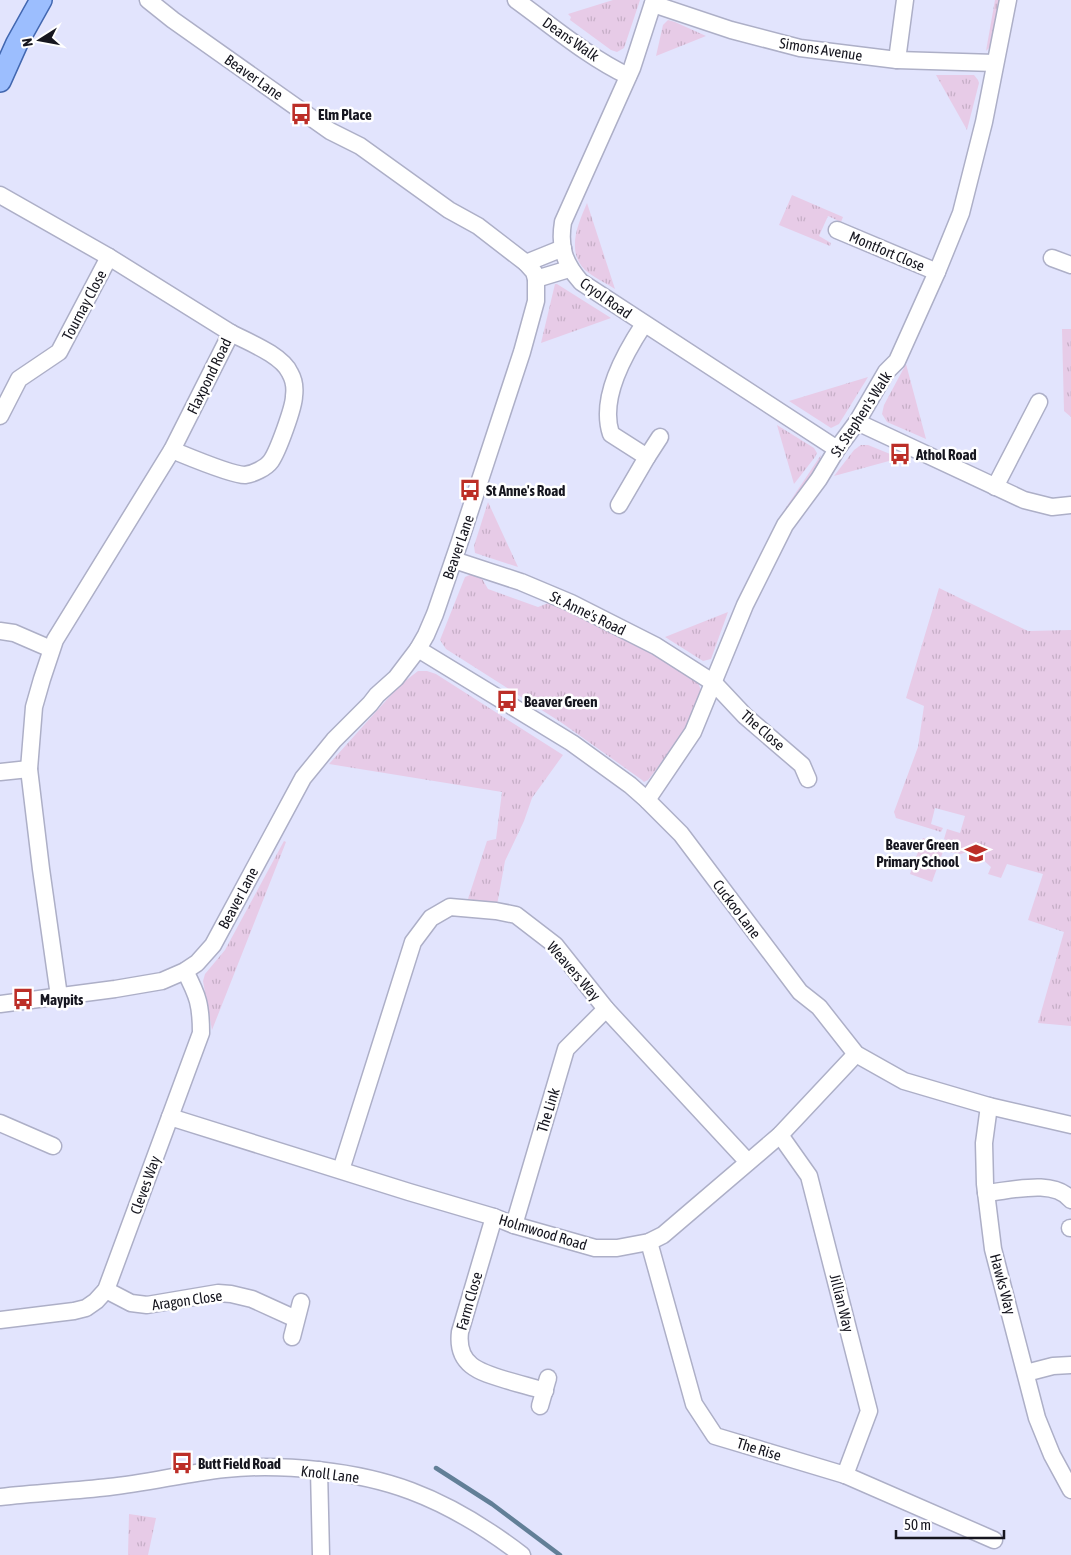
<svg xmlns="http://www.w3.org/2000/svg" width="1071" height="1555" viewBox="0 0 1071 1555" font-family="'Asap Condensed',sans-serif">
  <style>
    .grass { fill: url(#grass-tufts) }
    .garden { fill: #e7cbe7 }
    .lines { fill: none; stroke-linecap: round; stroke-linejoin: round }
    .stream { stroke: #627f97; stroke-width: 4.5 }
    .minor-casing { stroke: #adafc7; stroke-width: 19 }
    .major-casing { stroke: #4267b0; stroke-width: 24 }
    .minor { stroke: #fff; stroke-width: 16 }
    .major { stroke: #9cbefe; stroke-width: 21 }
    .labels { text-anchor: middle; dominant-baseline: central; stroke-width: 5; stroke-linejoin: round; paint-order: stroke }
    .street-label { font-size: 15px; fill: #16161f; stroke: #fff }
    .poi-label { font-size: 15px; font-weight: bold; fill: #16161f; stroke: #fff; text-anchor: start }
  </style>
  <defs>
    <pattern id="grass-tufts" width="24" height="20" patternUnits="userSpaceOnUse" patternTransform="scale(1.25)"><rect width="24" height="20" fill="#e7cbe7"/><path d="M3 7l-1-3M5 7V3M7 7l1-3M15 17l-1-3M17 17v-4M19 17l1-3" fill="none" stroke="#c5aec6"/></pattern>
  </defs>
  <rect width="100%" height="100%" fill="#e2e4fd"/>
  <g class="grass">
    <path d="M613,0H640L624,48L617,52L611,50L570,20L571,17L568,14Z"/>
    <path d="M995,0H1001L993,44L986,51Z"/>
    <path d="M668,20L675,22L706,36L656,56L663,25Z"/>
    <path d="M936,75H974L978,80L979,83L967,130Z"/>
    <path d="M792,195L843,217L841,222L828,216L819,236L831,243L830,246L779,225Z"/>
    <path d="M587,203L615,289C606,283 593,277 585,270C566,251 578,224 587,203Z"/>
    <path d="M555,284H557L611,318L541,343Z"/>
    <path d="M1062,329H1071V417L1064,411Z"/>
    <path d="M906,364L926,439L887,422L882,414L884,405Z"/>
    <path d="M868,377L839,424L831,428L789,401Z"/>
    <path d="M777,425L814,448L817,453L815,457L794,484Z"/>
    <path d="M861,445H868L900,458L834,476L854,450Z"/>
    <path d="M821,455L819,463L781,521L779,518Z"/>
    <path d="M488,502L518,567L475,553L474,546Z"/>
    <path d="M472,574L481,577L488,589L538,607L551,602L623,635L698,682C699,685 701,690 701,693C701,711 660,765 648,780L644,782L642,780L562,723L446,649L440,640L465,577Z"/>
    <path d="M939,588L1028,631L1071,630V1026L1038,1023L1064,932L1028,920L1043,874L1007,864L1001,878L988,874L991,867L981,858L972,859V854L966,852L961,854L949,852L952,842L944,839L947,829L960,833L965,816L935,808L931,824L943,828L941,832L896,818L894,812L918,747L924,706L906,698Z"/>
    <path d="M728,612L711,659L703,661L665,637Z"/>
    <path d="M418,671H427L436,674L563,755L532,798L524,821L505,861L497,905L468,899L487,841L496,839L502,792L329,764L400,685Z"/>
    <path d="M284,841L286,842L212,1030L203,981L205,974L225,950Z"/>
    <path d="M129,1514L156,1518L148,1555H128Z"/>
  </g>
  <path class="garden" d="M923,838L945,846L932,882L910,874Z"/>
  <g class="lines">
    <path class="stream" d="M436,1468L492,1504L560,1555"/>
    <g class="minor-casing">
      <g id="minor">
        <path d="M516,0C552,26 588,57 628,76"/>
        <path d="M654,0L632,68L563,222C559,247 564,263 581,282L837,449"/>
        <path d="M653,4L731,30L800,48L897,60L995,63"/>
        <path d="M897,60L905,0"/>
        <path d="M0,195L109,257L231,333L172,450L55,640L42,679L34,707L29,769L41,869L59,996"/>
        <path d="M837,230L937,272"/>
        <path d="M1052,258L1071,265"/>
        <path d="M526,263L563,248"/>
        <path d="M536,279L569,269"/>
        <path d="M0,416L19,379L59,352L109,257"/>
        <path d="M857,422L1024,500L1052,507L1071,505"/>
        <path d="M172,450C187,456 231,475 245,475C253,474 266,468 271,461C278,451 294,407 294,396C295,389 294,380 290,373C282,355 248,342 231,333"/>
        <path d="M647,457L660,437"/>
        <path d="M995,487L1039,402"/>
        <path d="M619,505L647,457L611,434C599,398 625,353 644,324"/>
        <path d="M454,560L521,582L571,603L656,646L714,683L745,716L802,765L808,779"/>
        <path d="M0,631L14,633L51,649"/>
        <path d="M418,649L572,743L630,785L647,800L681,834L800,992L819,1007L856,1054L904,1081L989,1106L1071,1125"/>
        <path d="M0,772L29,769"/>
        <path d="M647,800L693,732L745,605L785,525L819,479L837,449L857,422L886,372L897,361L937,272L961,213L984,122L1008,0"/>
        <path d="M0,1004L115,989L162,981L185,971L197,963L213,945L303,778L334,740L370,704L377,695L396,678L418,649L426,635L435,614L460,541L522,352L536,301V279L534,272L526,263L478,226L449,210L360,146L330,131L173,20L148,0"/>
        <path d="M989,1106L984,1143L985,1184L993,1249L1037,1418L1052,1455L1071,1490"/>
        <path d="M170,1117L409,1192L494,1217L514,1225L595,1248H617L649,1242L663,1235L780,1135L856,1054"/>
        <path d="M0,1123L53,1146"/>
        <path d="M780,1135L809,1176L869,1411L845,1475"/>
        <path d="M341,1170L413,942L431,918L450,907L496,911L516,915L555,945L606,1009L748,1162"/>
        <path d="M986,1193C1010,1191 1054,1178 1071,1200"/>
        <path d="M494,1217L460,1332C456,1365 479,1372 506,1380C519,1384 532,1387 545,1391"/>
        <path d="M514,1225L566,1049L606,1009"/>
        <path d="M1070,1228H1071"/>
        <path d="M649,1242L694,1404L715,1436L845,1475L994,1540"/>
        <path d="M106,1290L131,1303L147,1305L218,1293L231,1294L252,1299L296,1319"/>
        <path d="M0,1320L74,1311L86,1308L96,1301L106,1290L201,1033C201,1005 198,996 185,971"/>
        <path d="M292,1337L301,1302"/>
        <path d="M1026,1373L1053,1366L1071,1365"/>
        <path d="M540,1406L548,1378"/>
        <path d="M319,1470L321,1555"/>
        <path d="M0,1497C36,1493 73,1491 109,1487C148,1483 186,1473 225,1469C282,1463 358,1471 411,1491C451,1506 488,1529 522,1555"/>
      </g>
    </g>
    <g class="major-casing">
      <path id="major" d="M0,81L17,43L41,0"/>
    </g>
    <use href="#minor" class="minor"/>
    <use href="#major" class="major"/>
  </g>
  <defs>
    <g id="bus-bare" transform="scale(1.725)"><path d="M-5-6H5V4H4V6H2V4H-2V6H-4V4H-5ZM-3.5-4V0h7V-4ZM-3.5 1.2v1.5H-2V1.2ZM2 1.2v1.5H3.5V1.2Z" fill="#bc2e27" stroke="#fff" stroke-width="2.5" paint-order="stroke"/></g>
    <g id="school-bare" transform="scale(1.725)"><path d="M0-5L7-2L0 1L-7-2ZM-4 1L0 2.5L4 1V4Q0 6-4 4Z" fill="#bc2e27" stroke="#fff" stroke-width="2.5" paint-order="stroke"/></g>
  </defs>
  <g fill-rule="evenodd">
    <use href="#bus-bare" x="301" y="114"/>
    <use href="#bus-bare" x="900" y="454"/>
    <use href="#bus-bare" x="470" y="490"/>
    <use href="#bus-bare" x="507" y="701"/>
    <use href="#school-bare" x="976" y="853"/>
    <use href="#bus-bare" x="23" y="999"/>
    <use href="#bus-bare" x="182" y="1463"/>
  </g>
  <g class="labels">
    <g class="street-label">
      <text transform="translate(571 39) rotate(35)">Deans Walk</text>
      <text transform="translate(821 49) rotate(9)">Simons Avenue</text>
      <text transform="translate(254 77) rotate(35)">Beaver Lane</text>
      <text transform="translate(887 251) rotate(23)">Montfort Close</text>
      <text transform="translate(606 298) rotate(35)">Cryol Road</text>
      <text transform="translate(84 305) rotate(-62)">Tournay Close</text>
      <text transform="translate(209 376) rotate(-64)">Flaxpond Road</text>
      <text transform="translate(861 414) rotate(-57)">St. Stephen's Walk</text>
      <text transform="translate(458 547) rotate(-71)">Beaver Lane</text>
      <text transform="translate(588 613) rotate(26)">St. Anne's Road</text>
      <text transform="translate(763 730) rotate(41)">The Close</text>
      <text transform="translate(238 898) rotate(-62)">Beaver Lane</text>
      <text transform="translate(737 909) rotate(53)">Cuckoo Lane</text>
      <text transform="translate(574 971) rotate(49)">Weavers Way</text>
      <text transform="translate(548 1110) rotate(-73)">The Link</text>
      <text transform="translate(145 1185) rotate(-70)">Cleves Way</text>
      <text transform="translate(543 1232) rotate(17)">Holmwood Road</text>
      <text transform="translate(1003 1284) rotate(75)">Hawks Way</text>
      <text transform="translate(187 1300) rotate(-8)">Aragon Close</text>
      <text transform="translate(469 1301) rotate(-74)">Farm Close</text>
      <text transform="translate(842 1303) rotate(76)">Jillian Way</text>
      <text transform="translate(759 1449) rotate(17)">The Rise</text>
      <text transform="translate(330 1474) rotate(7)">Knoll Lane</text>
    </g>
    <g class="poi-label">
      <text x="318" y="114">Elm Place</text>
      <text x="916" y="454">Athol Road</text>
      <text x="486" y="490">St Anne's Road</text>
      <text x="524" y="701">Beaver Green</text>
      <text x="959" y="844" text-anchor="end">Beaver Green<tspan x="959" dy="17">Primary School</tspan></text>
      <text x="40" y="999">Maypits</text>
      <text x="198" y="1463">Butt Field Road</text>
    </g>
  </g>
  <g transform="translate(40 40) rotate(259)" stroke="#ffffff" stroke-width="4" paint-order="stroke">
  <path d="M0-4L9 19L0 12L-9 19Z" fill="#16161f"/>
  <text y="-8" font-size="14" font-weight="bold" text-anchor="middle" fill="#16161f">N</text>
  </g>
  <path d="M896 1530v8h108v-8" fill="none" stroke="#16161f" stroke-width="2.5"/>
  <text x="904" y="1530" font-size="15" fill="#16161f" stroke="#ffffff" stroke-width="4" paint-order="stroke">50 m</text>
</svg>
